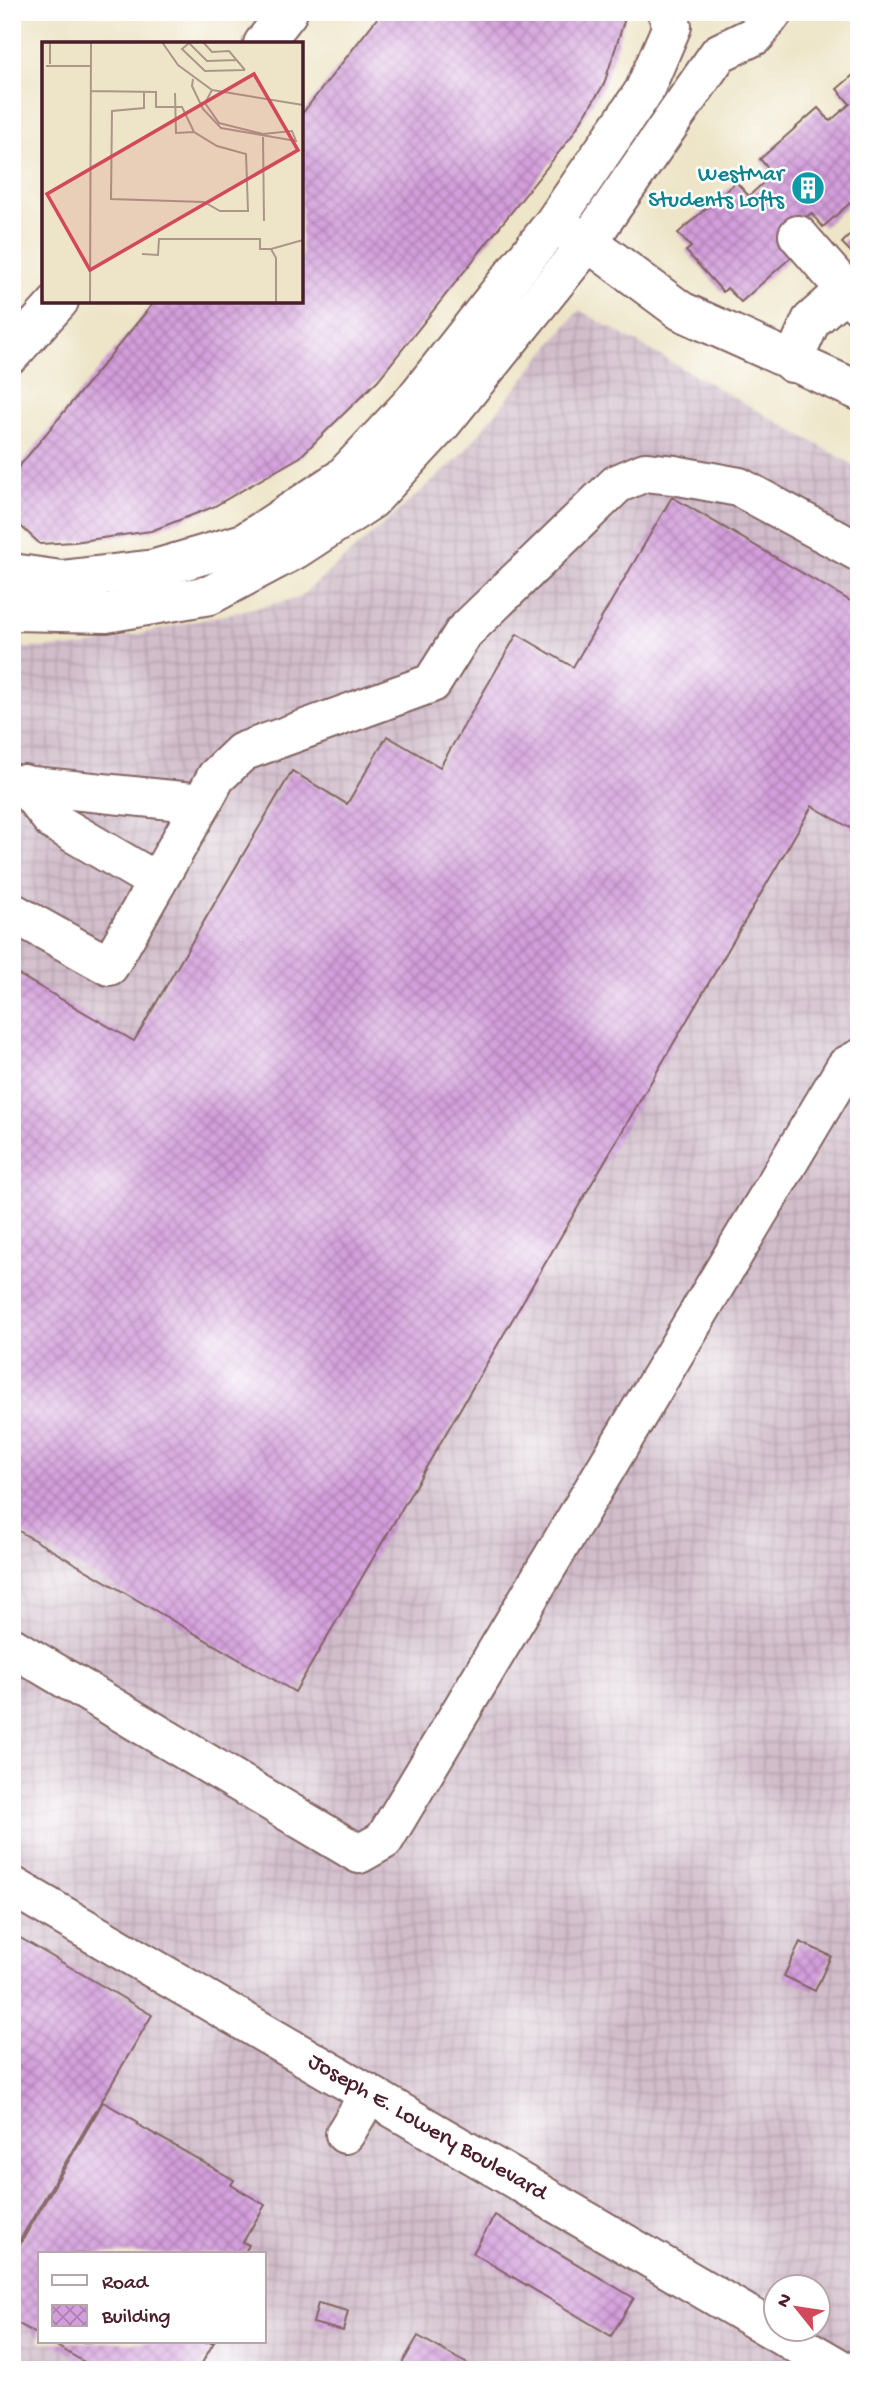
<svg xmlns="http://www.w3.org/2000/svg" width="871" height="2382" viewBox="0 0 871 2382" font-family="'Gochi Hand',sans-serif">
  <style>
    .industrial { fill: url(#industrial-grid); fill-rule: evenodd }
    .building { fill: url(#building-cross-hatch) }
    .lines { fill: none; stroke-linecap: round; stroke-linejoin: round }
    .minor-casing { stroke: #836462; stroke-width: 42 }
    .major-casing { stroke: #836462; stroke-width: 42 }
    .minor { stroke: #fff; stroke-width: 38 }
    .major { stroke: #fff; stroke-width: 38 }
    .labels { text-anchor: middle; dominant-baseline: central; stroke-width: 5; stroke-linejoin: round; paint-order: stroke }
    .culture-label { font-size: 23px; fill: #0d838f; stroke: #fff; text-anchor: end }
    .street-label { font-size: 23px; fill: #4a1f2b; stroke: #fff }
    .inset-road { fill: none; stroke: #ac9689; stroke-width: 2 }
    .view { fill: #d1495b; fill-opacity: 0.15; stroke: #d1495b; stroke-width: 3.5 }
    .inset-edge { fill: none; stroke: #4a1f2b; stroke-width: 3.5 }
  </style>
  <defs>
    <pattern id="industrial-grid" width="8" height="8" patternUnits="userSpaceOnUse" patternTransform="scale(1.75)"><rect width="8" height="8" fill="#d1bdca"/><path d="M0 4h8M4 0v8" fill="none" stroke="#b5a2ae"/></pattern>
    <pattern id="building-cross-hatch" width="8" height="8" patternUnits="userSpaceOnUse" patternTransform="scale(1.75)"><rect width="8" height="8" fill="#d39edb"/><path d="M0 0l8 8M0 8l8-8" fill="none" stroke="#ad80b2"/></pattern>
  </defs>
  <rect width="100%" height="100%" fill="#fff"/>
  <filter id="ink" filterUnits="userSpaceOnUse"><feTurbulence type="fractalNoise" baseFrequency=".0143" numOctaves="2"/><feDisplacementMap in="SourceGraphic" scale="14" xChannelSelector="R" yChannelSelector="G"/><feConvolveMatrix kernelMatrix="1 2 1 2 8 2 1 2 1" color-interpolation-filters="sRGB"/></filter>
  <filter id="wash" filterUnits="userSpaceOnUse"><feTurbulence type="fractalNoise" baseFrequency=".00686" numOctaves="4" result="noise"/><feDisplacementMap in="SourceGraphic" scale="28" xChannelSelector="R" yChannelSelector="G"/><feGaussianBlur stdDeviation="1.57" result="paint"/><feColorMatrix in="noise" values="0 0 0 0 0 0 0 0 0 0 0 0 0 0 0 0 0 1.4 0 .05"/><feComposite in="paint" operator="in"/></filter>
  <g filter="url(#wash)">
    <rect width="100%" height="100%" fill="#eee5c8"/>
    <path class="industrial" d="M579,310L859,468V2370H12V648L81,647L299,598L460,457ZM40,2254H264V2342H40ZM776,2288H818V2330H776Z"/>
    <g id="blocks">
      <g class="building">
        <path d="M382,12H627L604,84L571,137L378,380L300,457L213,507L151,531L74,542L40,544L12,518V475L155,301H301V115Z"/>
        <path d="M859,70V195L823,227L811,213L785,236L798,251L741,302L727,288L723,292L686,251L691,247L678,233L736,182L749,196L773,174L760,159L818,108L830,121L850,104L837,89Z"/>
        <path d="M859,225V260L842,243Z"/>
        <path d="M672,497L859,606V833L812,806L295,1692L12,1527V971L134,1041L292,771L347,804L387,736L440,767L517,634L573,667Z"/>
        <path d="M17,1936L152,2015L17,2245L12,2242V1945Z"/>
        <path d="M800,1942L831,1956L815,1991L784,1976Z"/>
        <path d="M103,2102L138,2122L137,2124L234,2180L231,2185L265,2205L243,2242L249,2245L244,2254H40V2336L12,2320V2258Z"/>
        <path d="M495,2215L634,2298L611,2336L473,2253Z"/>
        <path d="M318,2303L348,2311L343,2331L313,2323Z"/>
        <path d="M418,2336L478,2370H405L400,2367Z"/>
        <path d="M50,2342H214L198,2370H98Z"/>
      </g>
    </g>
  </g>
  <g filter="url(#ink)">
    <use href="#blocks" fill-opacity="0" stroke="#836462" stroke-width="2"/>
    <g class="lines">
      <g class="minor-casing">
        <g id="minor">
          <path d="M263,44L288,12"/>
          <path d="M567,231L588,242L681,311L859,391"/>
          <path d="M798,235L859,305"/>
          <path d="M12,353L59,301"/>
          <path d="M792,363L811,321L846,290"/>
          <path d="M12,573L61,580L155,569L244,543L342,478L412,403L553,224L644,91L672,26L667,12"/>
          <path d="M12,611L106,613L210,595L296,549L371,500L442,423L588,242L719,53L756,35L773,12"/>
          <path d="M12,784L202,803L216,777L242,752L432,683L464,632L617,484L645,472L674,475L739,487L859,552"/>
          <path d="M23,784L53,821L157,882"/>
          <path d="M12,912L109,966L202,803"/>
          <path d="M12,1647L359,1854L384,1840L846,1066L859,1059"/>
          <path d="M345,2134L369,2094"/>
        </g>
      </g>
      <g class="major-casing">
        <path id="major" d="M12,1886L842,2370"/>
      </g>
      <use href="#minor" class="minor"/>
      <use href="#major" class="major"/>
    </g>
  </g>
  <defs>
    <g id="building-disc" transform="scale(1.75)"><circle r="9.5" fill="#0f9aa8" stroke="#fff"/><path d="M-4-6H4V6H1V3H-1V6H-4ZM-2.5-4.3h1.7v1.8h-1.7ZM.8-4.3h1.7v1.8H.8ZM-2.5-1h1.7V.8h-1.7ZM.8-1h1.7V.8H.8Z" fill="#fff"/></g>
  </defs>
  <g fill-rule="evenodd">
    <use href="#building-disc" x="808" y="188"/>
  </g>
  <g class="labels">
    <g class="culture-label">
      <text x="784" y="175">WestMar<tspan x="784" dy="26">Students Lofts</tspan></text>
    </g>
    <g class="street-label">
      <text transform="translate(427 2128) rotate(30)">Joseph E. Lowery Boulevard</text>
    </g>
  </g>
  <g transform="translate(42 42)">
    <rect width="261" height="261" fill="#eee5c8"/>
    <path class="inset-road" d="M8,0V22M120,0L136,23L170,48L261,63M161,0L170,10L187,9L203,28M195,18L165,19L147,1L140,7L163,29L203,28M4,24H49M151,37L150,44L161,67L179,86L254,99L250,89L221,92L177,81L163,61L170,48M49,49L114,50V65H140L152,90L175,104L204,112L206,169H178L162,160L69,157L70,69L102,66V50M133,51L134,91L152,90M221,95L222,179M229,207L261,198M100,212L116,213L117,197H218V207H229L234,216V260M48,260L49,0"/>
    <path class="view" d="M212,32L256,108L48,228L5,152Z"/>
    <rect width="261" height="261" class="inset-edge"/>
  </g>
  <rect width="871" height="2382" fill="none" stroke="#fff" stroke-width="42"/>
  <rect x="38" y="2252" width="228" height="91" fill="#ffffff" stroke="#b7a5aa" stroke-width="2"/>
  <rect x="52" y="2275" width="35" height="10" fill="#ffffff" stroke="#b7a5aa" stroke-width="2"/>
  <text x="102" y="2288" font-size="21" fill="#4a1f2b">Road</text>
  <rect x="52" y="2305" width="35" height="21" fill="url(#building-cross-hatch)" stroke="#b7a5aa" stroke-width="2"/>
  <text x="102" y="2322" font-size="21" fill="#4a1f2b">Building</text>
  <g transform="translate(797 2308) rotate(300)"><circle r="33" fill="#ffffff" stroke="#b7a5aa" stroke-width="2"/>
  <path d="M0-5L12 26L0 18L-12 26Z" fill="#d1495b"/>
  <text y="-10" font-size="19" font-weight="bold" text-anchor="middle" fill="#4a1f2b">N</text>
  </g>
</svg>
